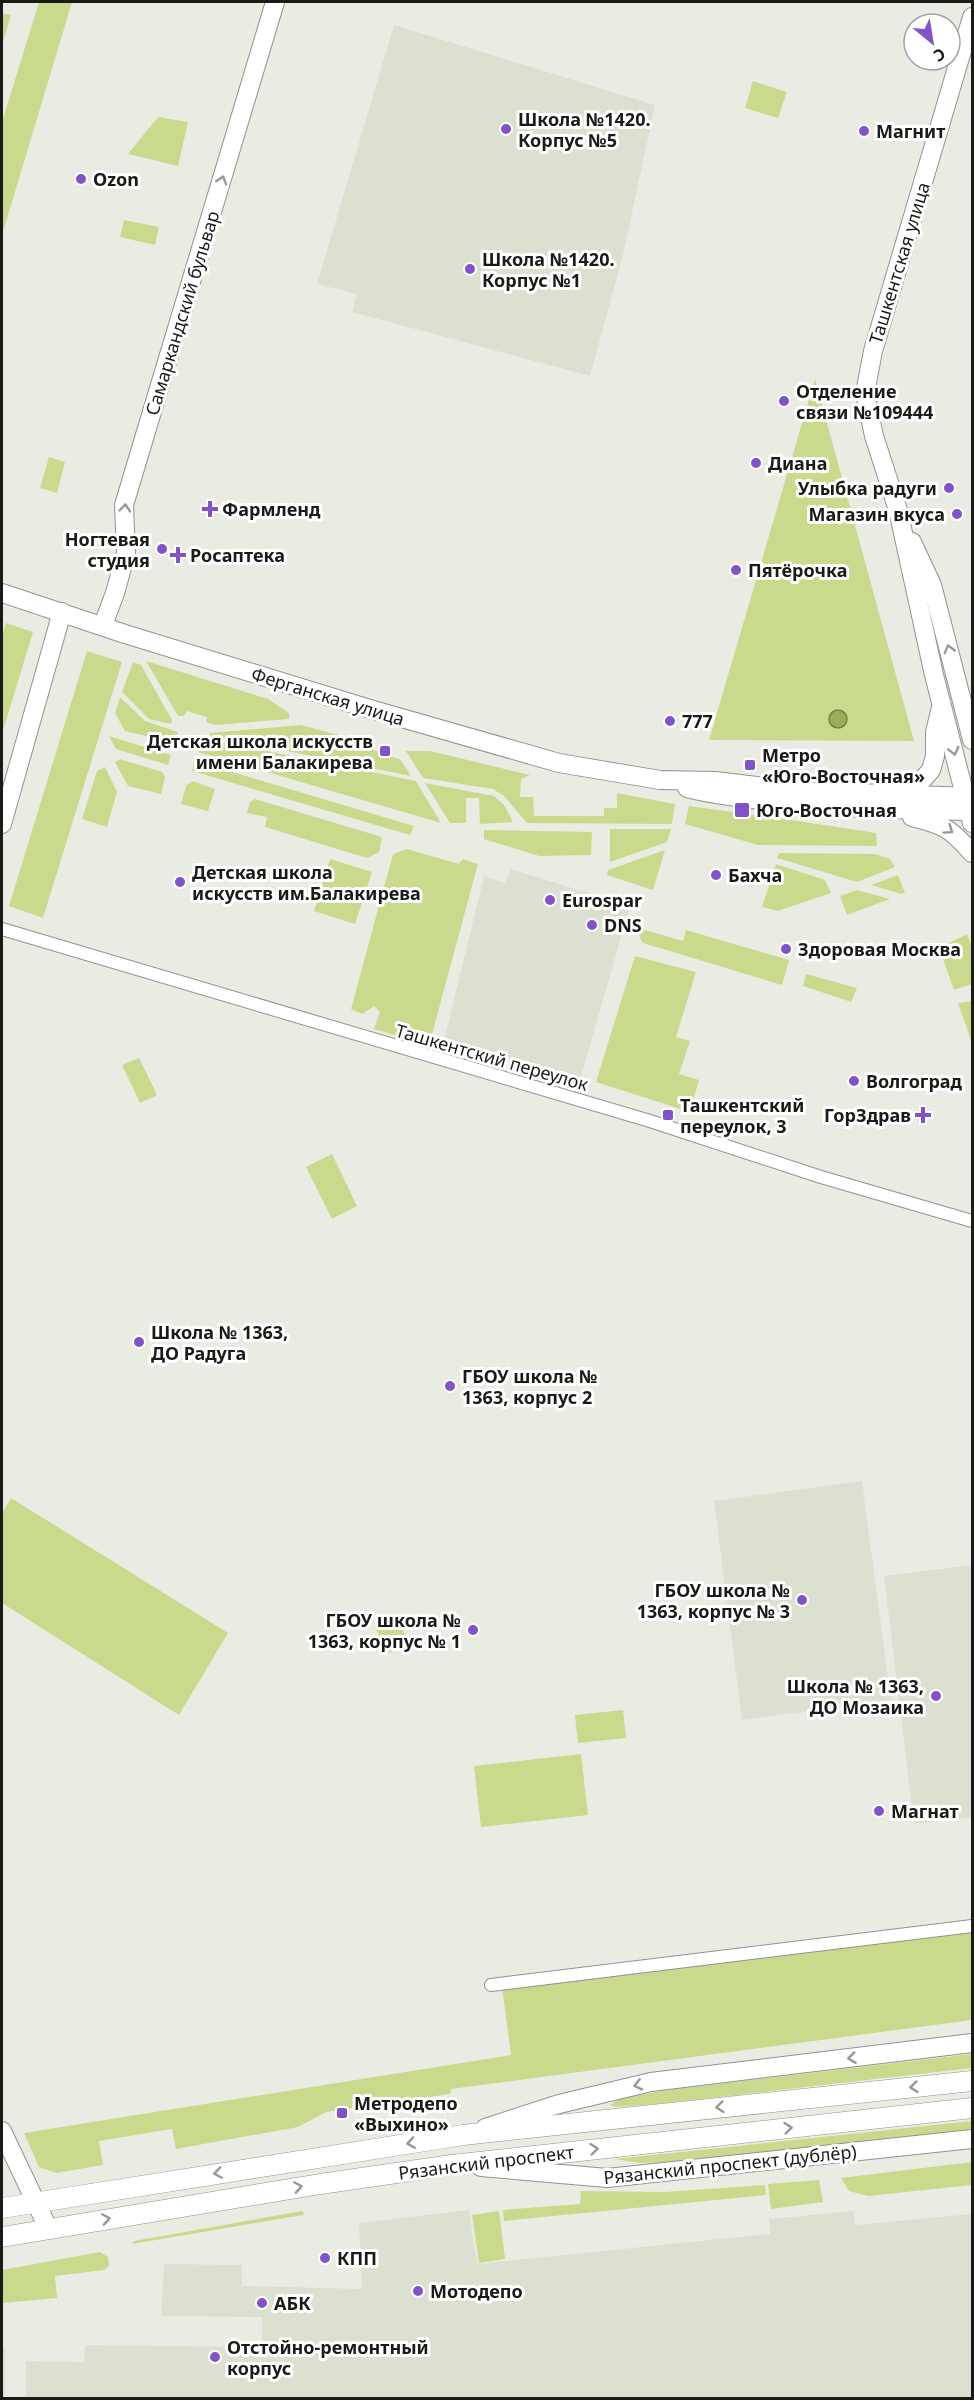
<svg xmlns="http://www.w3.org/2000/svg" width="974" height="2400" viewBox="0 0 974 2400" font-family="'Noto Sans',sans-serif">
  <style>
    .built { fill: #dce0d1 }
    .green { fill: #c9da8d }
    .water { fill: #9cad58; stroke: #758145; stroke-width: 1.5 }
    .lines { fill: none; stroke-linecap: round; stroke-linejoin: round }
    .street-casing { stroke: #91938c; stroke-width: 14 }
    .secondary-casing { stroke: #91938c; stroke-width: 20 }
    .primary-casing { stroke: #91938c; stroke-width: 21 }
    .street { stroke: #fff; stroke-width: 12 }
    .secondary { stroke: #fff; stroke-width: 18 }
    .primary { stroke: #fff; stroke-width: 20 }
    .oneway { stroke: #989897 }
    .poi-dot { fill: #8252ca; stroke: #fff; stroke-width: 2 }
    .labels { text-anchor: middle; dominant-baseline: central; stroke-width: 6; stroke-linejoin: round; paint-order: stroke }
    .poi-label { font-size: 18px; font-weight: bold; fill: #1a1b18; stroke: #fff; text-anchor: start }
    .street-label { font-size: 18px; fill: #1a1b18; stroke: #fff }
  </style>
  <rect width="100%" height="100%" fill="#eaece4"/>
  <g class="built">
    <path d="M394,25L655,105L623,255L590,376L352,312L357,294L317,284Z"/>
    <path d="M511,869L630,906L580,1080L444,1041L484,876L505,883Z"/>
    <path d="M862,1481L891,1700L742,1720L714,1501Z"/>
    <path d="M972,1565V1817L914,1824L884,1576Z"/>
    <path d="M469,2210L477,2264L770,2234L769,2219L854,2211L855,2225L972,2214V2398H26V2361L84,2362L85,2345L262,2347V2317L161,2316L164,2264L242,2265V2286L362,2289L359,2223Z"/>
    <rect x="2" y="2347" width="3" height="51"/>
  </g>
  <g class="green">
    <path d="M39,2H72L2,235V122Z"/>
    <path d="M2,13L11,15L2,45Z"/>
    <path d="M753,81L787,92L778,118L745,108Z"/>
    <path d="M158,117L188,122L178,166L128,154Z"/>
    <path d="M124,220L159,227L155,245L120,237Z"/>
    <path d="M815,379L914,741L709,740Z"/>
    <path d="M49,457L65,462L57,493L40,488Z"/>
    <path d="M6,623L33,632L2,734V636Z"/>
    <path d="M87,651L122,662L43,918L9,906Z"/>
    <path d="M146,661L268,699L289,713V719L215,725L206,722L207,717L187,711L184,716H178Z"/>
    <path d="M133,662L141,665L172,720L171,724L149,719L122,692Z"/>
    <path d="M120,697L145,721L178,732L176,743L125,731L115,713Z"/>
    <path d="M301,725L368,743L371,749L401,760L411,776L209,735L210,733Z"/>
    <path d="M109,736L171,755L168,765L116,749Z"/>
    <path d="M202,738L416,781L441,823L198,752Z"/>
    <path d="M406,751H430L530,775L521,779L520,797H533L534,816H604V808H617V793L675,804L672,824L527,823L504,796L493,789L423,778Z"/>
    <path d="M120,759L162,772L165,777L161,794L128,786L115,762Z"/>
    <path d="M195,761L414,826L410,835L192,771Z"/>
    <path d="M105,767L117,792L107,827L82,819L97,771Z"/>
    <path d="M192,781L215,789L208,811L181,804L186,786Z"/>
    <path d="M425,783L494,796L504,805L513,822L480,824L479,798H466V823H450Z"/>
    <path d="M255,799L382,837L379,852L367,858L265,827L267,817L247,813L250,802Z"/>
    <path d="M689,806L785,819L876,833L877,846L758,845L685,824Z"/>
    <path d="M610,829H671L667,842L610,862Z"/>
    <path d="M484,830L592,832L591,855L539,856L484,839Z"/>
    <path d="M407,849L459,864L463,859L478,864L429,1045L374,1029L380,1012L374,1006L362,1014L351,1009L393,854Z"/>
    <path d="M665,850L653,890L607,875L608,870Z"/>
    <path d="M779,853L875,854L890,859L895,867L857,882L777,858Z"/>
    <path d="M330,859L372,872L355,924L314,911Z"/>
    <path d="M776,864L825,880L831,893L778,911L762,907Z"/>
    <path d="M898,875L905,893L901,894L871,885Z"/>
    <path d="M857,890L890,899L847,915L840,896Z"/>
    <path d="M638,928L683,941L686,930L789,960L782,985L643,943L639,936Z"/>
    <path d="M967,934L972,946V984L954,990L939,948Z"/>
    <path d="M635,956L696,972L676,1037L690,1041L679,1074L699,1080L690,1112L596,1082Z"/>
    <path d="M806,974L857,988L851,1002L803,986Z"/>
    <path d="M972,1001V1043L958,1003Z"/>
    <path d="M139,1058L157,1095L140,1103L122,1065Z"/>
    <path d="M332,1154L357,1206L332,1219L306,1167Z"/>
    <path d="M11,1498L228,1633L179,1715L2,1603V1513Z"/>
    <path d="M394,1615L409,1641L389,1653L374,1626Z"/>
    <path d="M623,1710L626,1738L578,1743L575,1715Z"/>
    <path d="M581,1754L588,1815L481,1827L474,1766Z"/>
    <path d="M972,1928V2020L451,2089L450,2094L326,2112L298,2127L176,2149L172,2129L99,2141L103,2165L56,2173L39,2167L24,2133L511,2055L502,1987Z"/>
    <path d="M972,2054V2068L657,2104L616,2107L610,2105L619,2099L667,2090Z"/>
    <path d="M972,2121V2130L719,2161L639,2163L615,2159Z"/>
    <path d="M972,2162V2185L868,2196L849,2191L841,2178Z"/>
    <path d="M819,2180L823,2202L771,2209L768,2184Z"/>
    <path d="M765,2185L766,2195L504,2221L503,2210L580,2204L581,2191L665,2192Z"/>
    <path d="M302,2211L304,2213L303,2215L132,2244L134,2241Z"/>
    <path d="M499,2211L505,2259L479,2263L472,2215Z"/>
    <path d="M100,2252L108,2257L109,2266L104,2270L55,2276L57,2298L2,2303V2270Z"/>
  </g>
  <circle class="water" cx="838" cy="719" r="9"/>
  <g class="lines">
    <g class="street-casing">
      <g id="street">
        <path d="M2,929L650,1121L821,1177L972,1221"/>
        <path d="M491,1985L972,1926"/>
      </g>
    </g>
    <g class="secondary-casing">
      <g id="secondary">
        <path d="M972,17L873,351L865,393L874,436L898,510L934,675L972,823"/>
        <path d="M912,542L932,585L972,740"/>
        <path d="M2,593L125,634L370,709L559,763L660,780L715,781L798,791L972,797"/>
        <path d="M103,625L115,593L126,553L124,505L275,2"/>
        <path d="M687,788C714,795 741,798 769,801C837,808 905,810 972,811"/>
        <path d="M891,791L923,779L931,770L935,756V732L941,707"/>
        <path d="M912,817C944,825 950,828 972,853"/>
        <path d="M2,824L62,612"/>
        <path d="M485,2128L559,2104L651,2082L972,2043"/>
        <path d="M2,2131L48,2228"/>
        <path d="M481,2167L607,2178L972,2139"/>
      </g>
    </g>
    <g class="primary-casing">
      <g id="primary">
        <path d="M2,2208L463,2135L972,2081"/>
        <path d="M2,2237L320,2184L452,2165L972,2108"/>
      </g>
    </g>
    <use href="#street" class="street"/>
    <use href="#secondary" class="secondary"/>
    <use href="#primary" class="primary"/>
  </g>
  <defs><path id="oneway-chevron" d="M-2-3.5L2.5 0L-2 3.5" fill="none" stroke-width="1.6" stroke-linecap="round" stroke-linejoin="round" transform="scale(1.5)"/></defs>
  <g class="oneway">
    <use href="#oneway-chevron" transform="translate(222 180) rotate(-73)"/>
    <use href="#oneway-chevron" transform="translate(125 508) rotate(-85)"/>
    <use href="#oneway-chevron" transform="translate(949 649) rotate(-105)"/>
    <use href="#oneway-chevron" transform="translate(954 751) rotate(76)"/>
    <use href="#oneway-chevron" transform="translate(949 830) rotate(35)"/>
    <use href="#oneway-chevron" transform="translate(852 2058) rotate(173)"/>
    <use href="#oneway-chevron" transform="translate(638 2085) rotate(167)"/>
    <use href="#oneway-chevron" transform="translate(914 2087) rotate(174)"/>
    <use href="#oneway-chevron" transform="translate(720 2107) rotate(174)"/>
    <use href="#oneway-chevron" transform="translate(788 2128) rotate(-6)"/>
    <use href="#oneway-chevron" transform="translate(411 2143) rotate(171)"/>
    <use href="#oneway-chevron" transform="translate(594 2149) rotate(-6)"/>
    <use href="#oneway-chevron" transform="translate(218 2173) rotate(171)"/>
    <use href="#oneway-chevron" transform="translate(298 2187) rotate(-9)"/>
    <use href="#oneway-chevron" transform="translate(106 2219) rotate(-9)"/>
  </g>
  <g class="poi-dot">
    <circle cx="506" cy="129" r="6"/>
    <circle cx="864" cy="131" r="6"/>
    <circle cx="81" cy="179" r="6"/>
    <circle cx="470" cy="269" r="6"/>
    <circle cx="784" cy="401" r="6"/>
    <circle cx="756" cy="463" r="6"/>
    <circle cx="949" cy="488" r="6"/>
    <path d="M207 500h6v6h6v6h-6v6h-6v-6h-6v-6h6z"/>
    <circle cx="957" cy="514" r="6"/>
    <circle cx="162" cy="549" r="6"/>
    <path d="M175 546h6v6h6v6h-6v6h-6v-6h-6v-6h6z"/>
    <circle cx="736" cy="570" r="6"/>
    <circle cx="670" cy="721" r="6"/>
    <rect x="379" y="745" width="12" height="12" rx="3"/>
    <rect x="744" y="759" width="12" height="12" rx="3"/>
    <rect x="734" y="802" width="16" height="16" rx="3"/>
    <circle cx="716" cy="875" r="6"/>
    <circle cx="180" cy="882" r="6"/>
    <circle cx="550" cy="900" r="6"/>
    <circle cx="592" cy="925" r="6"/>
    <circle cx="786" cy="949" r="6"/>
    <circle cx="854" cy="1081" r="6"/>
    <rect x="662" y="1109" width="12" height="12" rx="3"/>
    <path d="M920 1106h6v6h6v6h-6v6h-6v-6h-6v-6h6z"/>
    <circle cx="139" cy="1342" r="6"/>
    <circle cx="450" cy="1386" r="6"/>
    <circle cx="802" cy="1600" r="6"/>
    <circle cx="473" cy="1630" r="6"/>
    <circle cx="936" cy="1696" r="6"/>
    <circle cx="879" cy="1811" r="6"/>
    <rect x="336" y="2107" width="12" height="12" rx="3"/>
    <circle cx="325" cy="2258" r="6"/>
    <circle cx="418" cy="2291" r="6"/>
    <circle cx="262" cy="2303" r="6"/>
    <circle cx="215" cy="2357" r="6"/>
  </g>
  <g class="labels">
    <g class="poi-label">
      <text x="518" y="119">Школа №1420.<tspan x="518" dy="21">Корпус №5</tspan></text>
      <text x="876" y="131">Магнит</text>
      <text x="93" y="179">Ozon</text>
      <text x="482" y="259">Школа №1420.<tspan x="482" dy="21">Корпус №1</tspan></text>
      <text x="796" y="391">Отделение<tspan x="796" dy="21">связи №109444</tspan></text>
      <text x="768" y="463">Диана</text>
      <text x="937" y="488" text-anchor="end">Улыбка радуги</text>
      <text x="222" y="509">Фармленд</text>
      <text x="945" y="514" text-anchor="end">Магазин вкуса</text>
      <text x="150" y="539" text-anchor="end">Ногтевая<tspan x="150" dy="21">студия</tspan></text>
      <text x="190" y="555">Росаптека</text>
      <text x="748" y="570">Пятёрочка</text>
      <text x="682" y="721">777</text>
      <text x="373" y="741" text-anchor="end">Детская школа искусств<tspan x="373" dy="21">имени Балакирева</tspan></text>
      <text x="762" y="755">Метро<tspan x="762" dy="21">«Юго-Восточная»</tspan></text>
      <text x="756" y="810">Юго-Восточная</text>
      <text x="192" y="872">Детская школа<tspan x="192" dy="21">искусств им.Балакирева</tspan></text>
      <text x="728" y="875">Бахча</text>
      <text x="562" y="900">Eurospar</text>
      <text x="604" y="925">DNS</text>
      <text x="798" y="949">Здоровая Москва</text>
      <text x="866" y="1081">Волгоград</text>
      <text x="680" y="1105">Ташкентский<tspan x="680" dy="21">переулок, 3</tspan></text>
      <text x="911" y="1115" text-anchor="end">ГорЗдрав</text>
      <text x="151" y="1332">Школа № 1363,<tspan x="151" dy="21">ДО Радуга</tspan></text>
      <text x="462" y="1376">ГБОУ школа №<tspan x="462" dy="21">1363, корпус 2</tspan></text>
      <text x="790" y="1590" text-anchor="end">ГБОУ школа №<tspan x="790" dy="21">1363, корпус № 3</tspan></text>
      <text x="461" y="1620" text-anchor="end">ГБОУ школа №<tspan x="461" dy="21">1363, корпус № 1</tspan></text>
      <text x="924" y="1686" text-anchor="end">Школа № 1363,<tspan x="924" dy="21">ДО Мозаика</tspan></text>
      <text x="891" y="1811">Магнат</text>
      <text x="354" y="2103">Метродепо<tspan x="354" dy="21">«Выхино»</tspan></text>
      <text x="337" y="2258">КПП</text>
      <text x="430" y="2291">Мотодепо</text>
      <text x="274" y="2303">АБК</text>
      <text x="227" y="2347">Отстойно-ремонтный<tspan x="227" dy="21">корпус</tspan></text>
    </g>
    <g class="street-label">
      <text transform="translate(899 263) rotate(-73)">Ташкентская улица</text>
      <text transform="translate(182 313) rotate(-73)">Самаркандский бульвар</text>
      <text transform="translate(328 696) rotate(17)">Ферганская улица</text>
      <text transform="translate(492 1057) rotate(16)">Ташкентский переулок</text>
      <text transform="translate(486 2162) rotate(-7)">Рязанский проспект</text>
      <text transform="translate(730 2164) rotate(-6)">Рязанский проспект (дублёр)</text>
    </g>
  </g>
  <rect width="974" height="2400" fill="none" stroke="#1a1b18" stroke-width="6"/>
  <g transform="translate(932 42) rotate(150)"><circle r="28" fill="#ffffff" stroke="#a3a4a3" stroke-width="1.5"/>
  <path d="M0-4.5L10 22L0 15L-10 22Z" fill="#8252ca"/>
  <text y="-9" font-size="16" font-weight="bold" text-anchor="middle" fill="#1a1b18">С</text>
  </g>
</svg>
